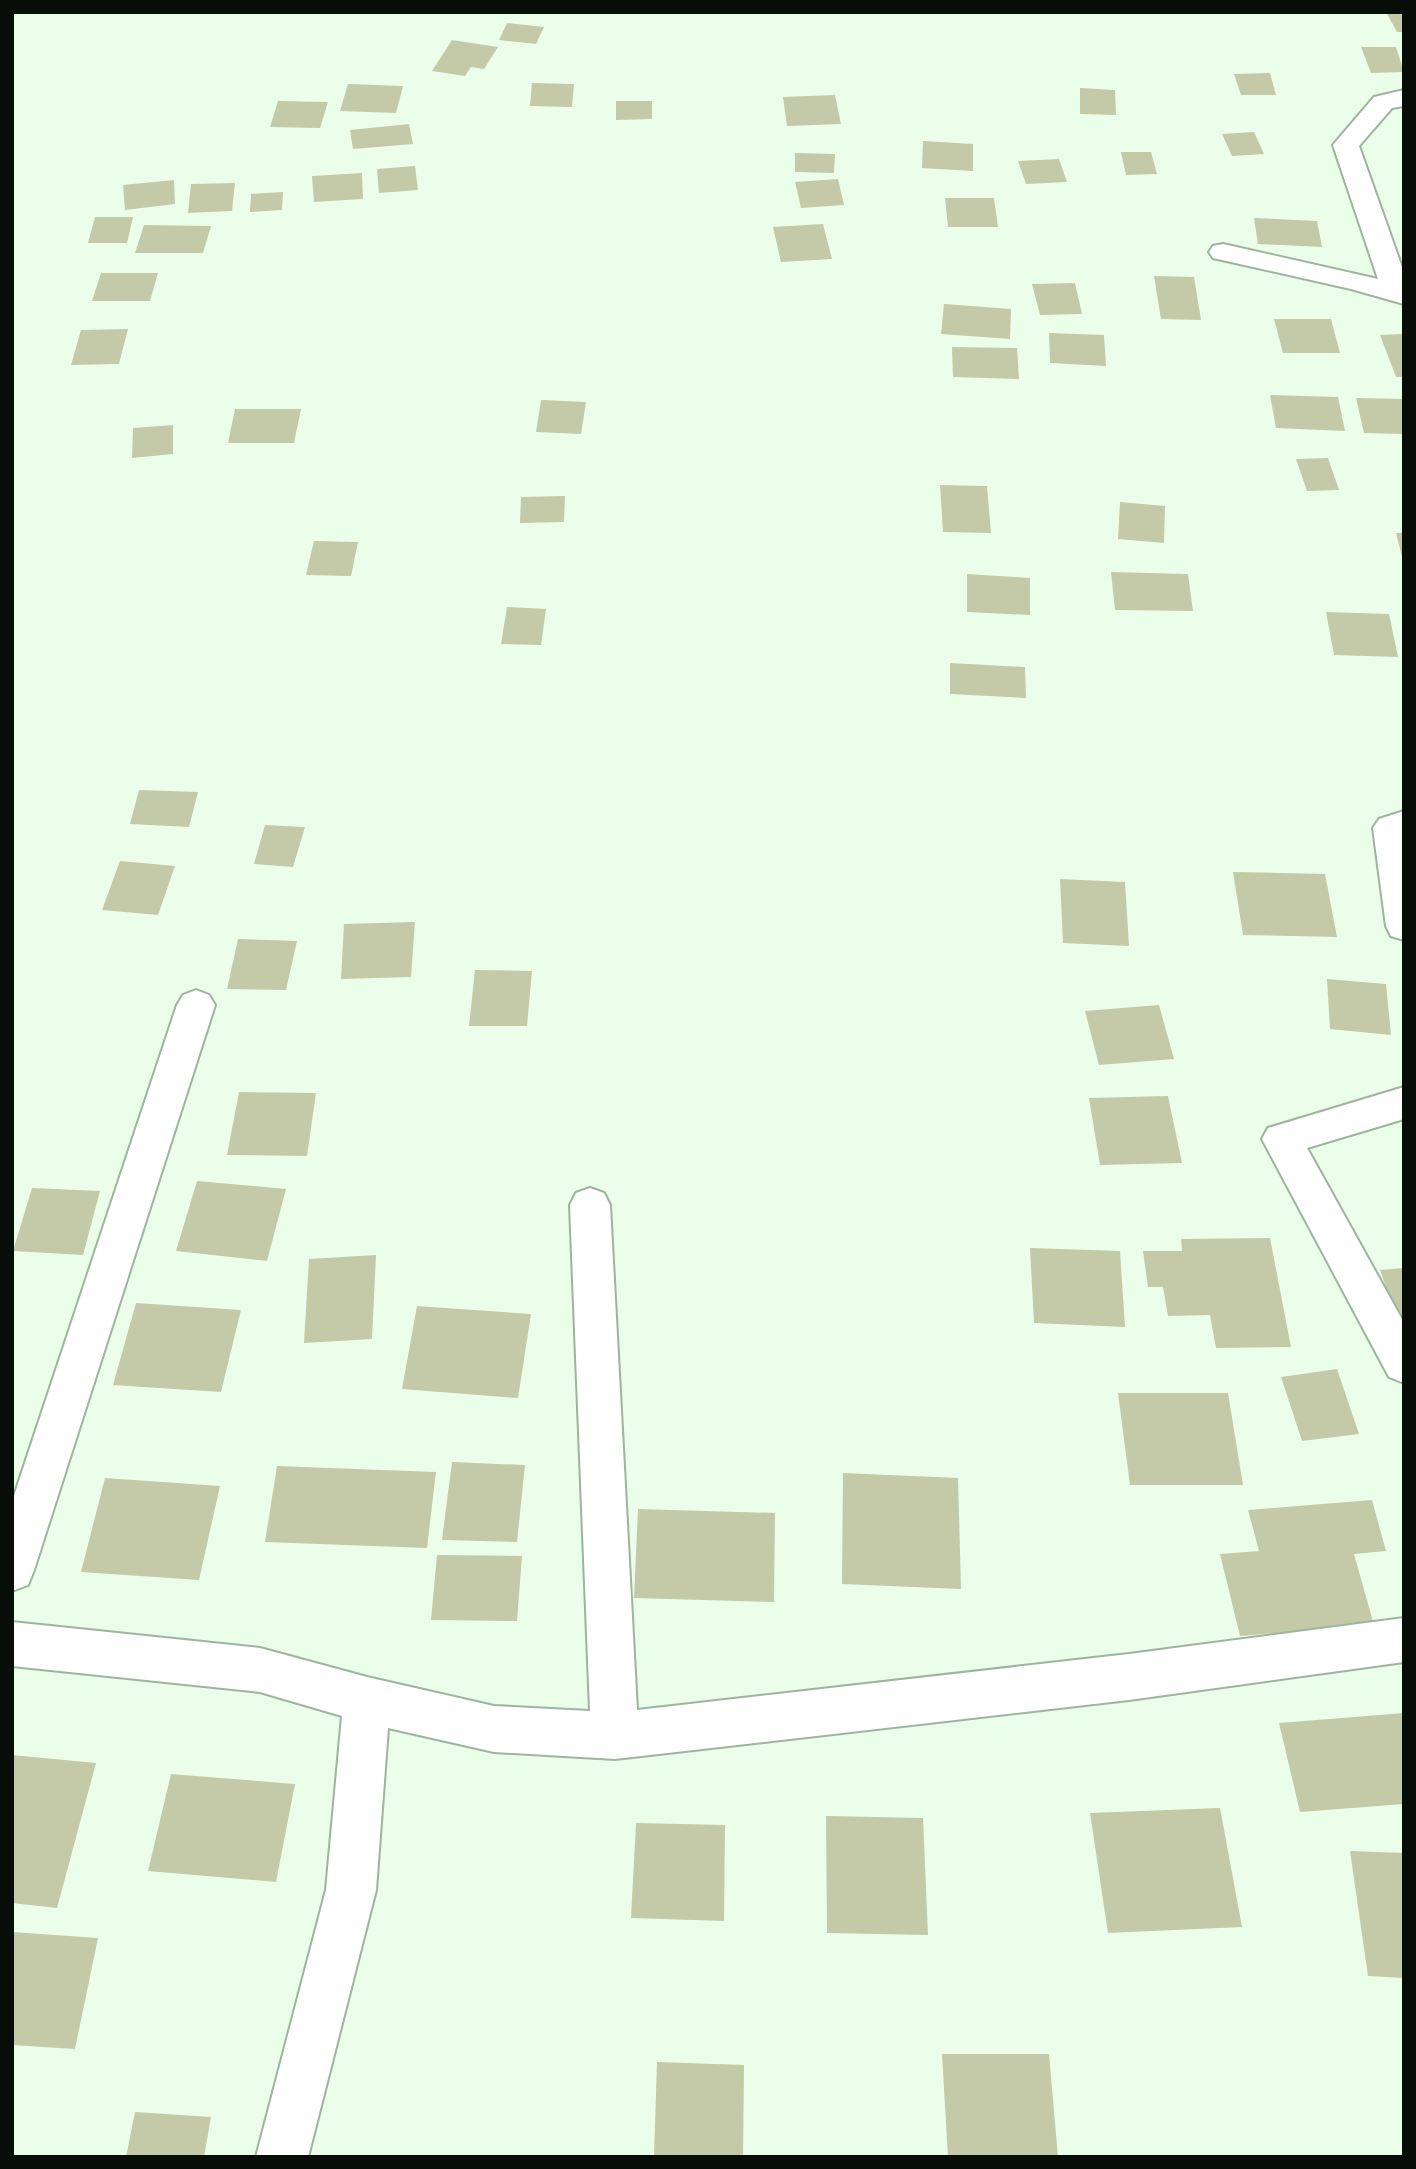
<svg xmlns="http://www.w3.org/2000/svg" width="1416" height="2169" viewBox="0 0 1416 2169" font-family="Quicksand,sans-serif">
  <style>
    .building { fill: #c4caa7 }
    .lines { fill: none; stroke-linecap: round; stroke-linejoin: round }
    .minor-casing { stroke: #9db49d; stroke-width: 4 }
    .minor { fill: #fff; fill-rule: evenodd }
  </style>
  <rect width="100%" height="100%" fill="#eafeea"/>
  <g class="building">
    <path d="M1386,12H1404V32H1397Z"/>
    <path d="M507,23L544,27L536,44L499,40Z"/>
    <path d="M452,40L498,47L484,69L471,67L465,76L432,71Z"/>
    <path d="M1361,47H1396L1404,72L1371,73Z"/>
    <path d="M1270,73L1276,95H1241L1234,74Z"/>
    <path d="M532,83L574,84L572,107L530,106Z"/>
    <path d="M348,84L403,86L396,113L340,111Z"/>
    <path d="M1080,88L1115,90L1116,115L1080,114Z"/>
    <path d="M835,95L841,124L787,126L783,97Z"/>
    <path d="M278,101L328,102L320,128L270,127Z"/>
    <path d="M616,101H652V119L616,120Z"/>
    <path d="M409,124L413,144L353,149L350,130Z"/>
    <path d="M1254,132L1264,154L1232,156L1222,134Z"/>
    <path d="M923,141L973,144V171L922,168Z"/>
    <path d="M1121,152H1151L1157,174L1126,175Z"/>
    <path d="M795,153L835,154L834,173L795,172Z"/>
    <path d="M1059,159L1067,182L1026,184L1018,161Z"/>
    <path d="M415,166L418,190L379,193L377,169Z"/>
    <path d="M362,173L363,199L314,202L312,176Z"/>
    <path d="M838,179L844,205L801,208L795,182Z"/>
    <path d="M174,180L175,204L125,210L123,185Z"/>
    <path d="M235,183L232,211L188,213L191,184Z"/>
    <path d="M283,192L282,210L250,212L251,194Z"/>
    <path d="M945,198H994L998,227H948Z"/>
    <path d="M95,217H133L127,243H88Z"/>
    <path d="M1254,218L1317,221L1322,247L1258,244Z"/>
    <path d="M823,224L832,259L781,262L773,227Z"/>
    <path d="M144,225L211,226L203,253H135Z"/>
    <path d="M101,273H158L150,301H92Z"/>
    <path d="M1154,276L1194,277L1201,320L1161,319Z"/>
    <path d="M1075,283L1082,314L1040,315L1032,284Z"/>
    <path d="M944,304L1011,309L1010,339L941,334Z"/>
    <path d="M1274,319H1331L1340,353H1283Z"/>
    <path d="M128,329L119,364L71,365L81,330Z"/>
    <path d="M1049,333L1104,335L1106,366L1050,363Z"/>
    <path d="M1404,334V377H1396L1380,335Z"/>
    <path d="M952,347L1017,348L1019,379L953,377Z"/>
    <path d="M1270,395L1338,397L1345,431L1276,428Z"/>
    <path d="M1356,398L1404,399V434L1364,433Z"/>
    <path d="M541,400L586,402L581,434L536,432Z"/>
    <path d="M235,409H301L294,443H228Z"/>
    <path d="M173,425V454L132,458L133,428Z"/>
    <path d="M1328,458L1339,490L1307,491L1296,459Z"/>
    <path d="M940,485L987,486L991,533L943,532Z"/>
    <path d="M565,496L564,522L520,523L521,497Z"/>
    <path d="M1120,502L1165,506L1164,543L1118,539Z"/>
    <path d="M1396,533H1404V561H1403Z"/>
    <path d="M314,541L358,542L351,576L306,575Z"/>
    <path d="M1111,572L1188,574L1193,611L1115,610Z"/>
    <path d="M967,574L1030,578V615L967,612Z"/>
    <path d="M507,607L546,609L541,645L501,644Z"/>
    <path d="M1326,612L1389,614L1398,657L1334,655Z"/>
    <path d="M950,663L1025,667L1026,698L950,694Z"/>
    <path d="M139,790L198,792L189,827L130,824Z"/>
    <path d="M265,825L305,827L293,867L254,864Z"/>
    <path d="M120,861L175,866L158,915L102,910Z"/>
    <path d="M1233,872L1325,874L1337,937L1243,935Z"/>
    <path d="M1060,879L1125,882L1129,946L1063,943Z"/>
    <path d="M415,922L411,977L341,979L344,924Z"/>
    <path d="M238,939L297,941L286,990L227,989Z"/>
    <path d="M475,970L532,971L527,1026H469Z"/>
    <path d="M1327,979L1386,984L1391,1035L1330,1029Z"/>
    <path d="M1159,1005L1174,1059L1099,1065L1085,1011Z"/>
    <path d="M239,1092L316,1093L307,1156L227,1155Z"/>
    <path d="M1168,1096L1182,1163L1100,1165L1089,1098Z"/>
    <path d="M197,1181L286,1189L267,1261L176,1251Z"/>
    <path d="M32,1188L100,1191L83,1255L13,1251Z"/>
    <path d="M1270,1238L1291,1347L1216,1348L1210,1315L1168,1316L1163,1287H1148L1143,1251H1182L1181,1239Z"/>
    <path d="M1030,1248L1120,1251L1125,1327L1034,1323Z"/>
    <path d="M376,1255L372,1339L304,1343L309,1259Z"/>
    <path d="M1404,1268V1324L1399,1325L1380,1270Z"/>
    <path d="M136,1303L241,1310L221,1392L113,1385Z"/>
    <path d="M417,1306L531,1314L518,1398L402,1389Z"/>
    <path d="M1337,1369L1359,1434L1302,1441L1281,1377Z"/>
    <path d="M1118,1393H1228L1243,1485H1130Z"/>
    <path d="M452,1462L525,1465L517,1542L442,1540Z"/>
    <path d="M277,1466L436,1472L427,1548L265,1542Z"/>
    <path d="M843,1473L958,1478L961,1589L842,1584Z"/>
    <path d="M105,1478L220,1486L199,1580L81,1572Z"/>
    <path d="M1372,1500L1386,1551L1354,1554L1374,1625L1240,1636L1220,1554L1259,1551L1248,1510Z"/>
    <path d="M638,1509L775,1513L774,1602L634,1598Z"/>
    <path d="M437,1555L522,1556L517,1621L431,1620Z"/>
    <path d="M1404,1713V1804L1300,1812L1279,1723Z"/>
    <path d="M12,1755L96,1763L57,1908L12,1903Z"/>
    <path d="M171,1774L295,1784L276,1882L148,1871Z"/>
    <path d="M1220,1808L1242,1927L1108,1933L1090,1813Z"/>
    <path d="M826,1816L923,1818L928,1935L827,1933Z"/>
    <path d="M636,1823L725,1825L724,1921L631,1918Z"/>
    <path d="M1350,1851L1404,1853V1978L1368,1976Z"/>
    <path d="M12,1932L98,1938L75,2049L12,2045Z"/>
    <path d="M942,2054H1049L1058,2157H948Z"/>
    <path d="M657,2062L744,2065L743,2157H654Z"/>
    <path d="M135,2112L211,2117L204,2157H126Z"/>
  </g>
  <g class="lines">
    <g class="minor-casing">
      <g id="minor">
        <path d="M1404,90V106L1392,108L1359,146L1404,273V304L1351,289L1213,258L1209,252L1213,246L1223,244L1378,279L1333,145L1374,97Z"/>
        <path d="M1404,811V940L1391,936L1386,926L1373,828L1379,819Z"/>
        <path d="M196,990L209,995L215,1005L34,1570L28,1585L12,1591V1502L177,1005L183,995Z"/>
        <path d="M1404,1087V1119L1307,1148L1404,1323V1383L1389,1377L1262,1139L1268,1128Z"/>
        <path d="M590,1188L604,1193L610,1205L637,1710L1129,1654L1404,1618V1662L1129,1700L615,1759L494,1752L388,1728L376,1890L308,2157H256L326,1890L342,1716L260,1692L12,1666V1622L260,1648L367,1677L494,1706L590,1711L570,1205L576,1193Z"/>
      </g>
    </g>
    <use href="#minor" class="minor"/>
  </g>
  <rect width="1416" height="2169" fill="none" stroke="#060e07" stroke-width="28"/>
</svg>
